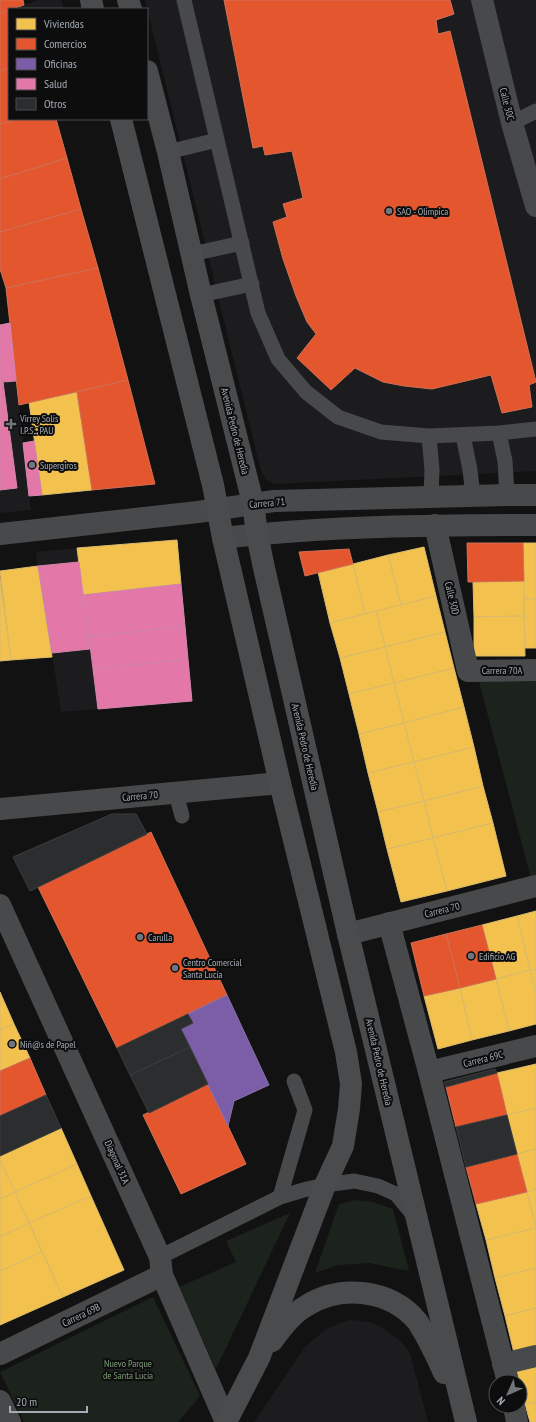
<svg xmlns="http://www.w3.org/2000/svg" width="536" height="1422" viewBox="0 0 536 1422" font-family="'PT Sans Narrow',sans-serif">
  <style>
    .built { fill: #1c1c1e }
    .green { fill: #1c231c }
    .homes { fill: #f2c14e; stroke: #dabb6d }
    .shops { fill: #e4572e; stroke: #d07056 }
    .offices { fill: #7b5ea7; stroke: #8775ab }
    .health { fill: #e377a8; stroke: #d087ac }
    .building { fill: #2c2d2e; stroke: #3a3d3e }
    .lines { fill: none; stroke-linecap: round; stroke-linejoin: round }
    .service { stroke: #47494b; stroke-width: 15 }
    .minor { stroke: #47494b; stroke-width: 22 }
    .tertiary { stroke: #47494b; stroke-width: 22 }
    .trunk { stroke: #494b4d; stroke-width: 22 }
    .poi-dot { fill: #70767b; stroke: #0d0d0e; stroke-width: 1.5 }
    .labels { text-anchor: middle; dominant-baseline: central; stroke-width: 4; stroke-linejoin: round; paint-order: stroke }
    .street-label { font-size: 10px; fill: #a3acb4; stroke: #0d0d0e }
    .poi-label { font-size: 10px; fill: #a3acb4; stroke: #0d0d0e; text-anchor: start }
    .park-label { font-size: 10px; fill: #7f9f7a; stroke: #0d0d0e }
  </style>
  <rect width="100%" height="100%" fill="#121212"/>
  <g class="built">
    <path d="M39,0H61L64,9H12Z"/>
    <path d="M145,0H536V471L275,484L268,481L262,473L260,467Z"/>
    <path d="M10,323L31,510L0,513V325Z"/>
    <path d="M77,548L98,709L61,712L36,552Z"/>
    <path d="M352,1320L369,1322L379,1326L401,1341L410,1353L428,1422H254L305,1347L325,1330L343,1322Z"/>
  </g>
  <g class="green">
    <path d="M478,678H536V877L531,878Z"/>
    <path d="M355,1200L373,1202L393,1209L409,1271L369,1263L338,1265L315,1273L339,1204Z"/>
    <path d="M290,1213L216,1369L179,1287L236,1262L226,1241Z"/>
    <path d="M153,1297L200,1396L178,1422H24L0,1372Z"/>
  </g>
  <g class="homes">
    <path d="M77,392L92,490L42,495L29,402Z"/>
    <path d="M177,540L181,584L83,595L77,548Z"/>
    <path d="M523,543H536V599H524Z"/>
    <path d="M424,547L436,596L401,605L388,555Z"/>
    <path d="M388,555L401,605L365,614L353,564Z"/>
    <path d="M353,564L365,614L330,623L318,572Z"/>
    <path d="M38,566L52,657L11,660L0,571Z"/>
    <path d="M0,578L11,660L0,661Z"/>
    <path d="M524,581V616L474,617L473,582Z"/>
    <path d="M436,596L445,632L385,647L376,611Z"/>
    <path d="M524,599H536V648H525Z"/>
    <path d="M376,611L385,647L340,658L330,623Z"/>
    <path d="M524,616L525,656H474V617Z"/>
    <path d="M445,632L454,668L394,683L385,647Z"/>
    <path d="M385,647L394,683L349,694L340,658Z"/>
    <path d="M454,668L464,707L404,723L394,683Z"/>
    <path d="M394,683L404,723L359,734L349,694Z"/>
    <path d="M464,707L474,747L414,762L404,723Z"/>
    <path d="M404,723L414,762L368,773L359,734Z"/>
    <path d="M474,747L483,786L424,801L414,762Z"/>
    <path d="M414,762L424,801L378,812L368,773Z"/>
    <path d="M483,786L493,823L433,838L424,801Z"/>
    <path d="M424,801L433,838L387,849L378,812Z"/>
    <path d="M493,823L506,876L447,891L433,838Z"/>
    <path d="M433,838L447,891L401,902L387,849Z"/>
    <path d="M536,911V969L530,970L517,916Z"/>
    <path d="M517,916L530,970L496,979L482,925Z"/>
    <path d="M536,969V993L530,970Z"/>
    <path d="M530,970L536,993V1024L509,1031L496,979Z"/>
    <path d="M496,979L509,1031L472,1040L460,988Z"/>
    <path d="M460,988L472,1040L438,1049L424,996Z"/>
    <path d="M0,992L14,1024L0,1030Z"/>
    <path d="M14,1024L30,1058L0,1071V1030Z"/>
    <path d="M536,1064V1108L507,1115L497,1073Z"/>
    <path d="M536,1108V1149L517,1154L507,1115Z"/>
    <path d="M61,1128L77,1164L15,1192L0,1160V1156Z"/>
    <path d="M536,1149V1189L527,1192L517,1154Z"/>
    <path d="M0,1160L15,1192L0,1199Z"/>
    <path d="M77,1164L91,1196L29,1223L15,1192Z"/>
    <path d="M536,1189V1227L527,1192Z"/>
    <path d="M15,1192L29,1223L0,1237V1199Z"/>
    <path d="M527,1192L536,1228L486,1240L476,1204Z"/>
    <path d="M91,1196L124,1270L63,1297L29,1223Z"/>
    <path d="M29,1223L42,1252L0,1271V1237Z"/>
    <path d="M536,1228V1268L495,1278L486,1240Z"/>
    <path d="M42,1252L63,1297L0,1325V1271Z"/>
    <path d="M536,1268V1308L505,1316L495,1278Z"/>
    <path d="M536,1308V1348L514,1353L505,1316Z"/>
    <path d="M536,1366V1402L525,1404L517,1371Z"/>
    <path d="M536,1402V1422H530L525,1404Z"/>
  </g>
  <g class="shops">
    <path d="M0,0H23L24,5L0,13Z"/>
    <path d="M224,0H450L454,14L436,20L438,34L450,31L536,382L529,385L532,407L502,413L491,375L432,389L404,386L383,382L355,368L331,390L297,358L316,334L307,322L296,296L283,259L273,222L287,217L283,204L303,198L292,151L265,155L263,146L253,148Z"/>
    <path d="M9,10V68L0,71V13Z"/>
    <path d="M9,68V119H16L0,124V71Z"/>
    <path d="M16,119H56L67,158L0,179V124Z"/>
    <path d="M67,158L81,209L0,232V179Z"/>
    <path d="M81,209L98,268L6,288L0,269V232Z"/>
    <path d="M98,268L128,380L19,405L6,288Z"/>
    <path d="M128,380L155,484L92,490L77,392Z"/>
    <path d="M467,543H523L524,581L468,582Z"/>
    <path d="M349,549L353,564L305,576L299,552Z"/>
    <path d="M151,832L227,995L117,1048L38,887Z"/>
    <path d="M482,925L496,979L460,988L446,934Z"/>
    <path d="M446,934L460,988L424,996L411,943Z"/>
    <path d="M30,1058L46,1095L0,1116V1071Z"/>
    <path d="M497,1073L507,1115L456,1127L446,1087Z"/>
    <path d="M208,1084L246,1164L181,1194L143,1115Z"/>
    <path d="M517,1154L527,1192L476,1204L466,1167Z"/>
  </g>
  <path class="offices" d="M227,995L269,1085L234,1101L228,1126L181,1029L193,1023L188,1014Z"/>
  <g class="health">
    <path d="M10,323L16,381L3,382L17,488L0,490V325Z"/>
    <path d="M34,441L42,495L29,496L23,443Z"/>
    <path d="M79,562L90,649L52,653L38,566Z"/>
    <path d="M181,584L185,626L89,637L83,595Z"/>
    <path d="M185,626L188,659L93,669L89,637Z"/>
    <path d="M188,659L192,701L98,709L93,669Z"/>
  </g>
  <g class="building">
    <path d="M112,814H136L147,834L30,891L13,857Z"/>
    <path d="M188,1014L193,1023L181,1029L190,1047L130,1075L117,1048Z"/>
    <path d="M190,1047L208,1084L149,1113L130,1075Z"/>
    <path d="M495,1069L497,1073L446,1087L444,1082Z"/>
    <path d="M46,1095L61,1128L0,1156V1116Z"/>
    <path d="M507,1115L517,1154L466,1167L456,1127Z"/>
  </g>
  <g class="lines">
    <g class="service">
      <path d="M184,0L258,313L278,359L306,392L338,417L381,432L429,436L499,433L536,429"/>
      <path d="M512,123L536,111"/>
      <path d="M168,152L217,140"/>
      <path d="M192,254L242,243"/>
      <path d="M201,295L252,284"/>
      <path d="M499,433L505,461L507,495"/>
      <path d="M463,435L470,470L473,496"/>
      <path d="M429,436L432,470L431,497"/>
      <path d="M176,793L182,816"/>
      <path d="M280,1197L305,1110L294,1081"/>
      <path d="M160,1257L280,1197L307,1189L325,1185L354,1181L378,1186L396,1194L414,1216"/>
    </g>
    <g class="minor">
      <path d="M482,0L512,123L536,206"/>
      <path d="M435,525L468,671L536,670"/>
      <path d="M0,809L280,783"/>
      <path d="M0,905L160,1257L162,1275L226,1422"/>
      <path d="M389,923L429,1072L508,1382"/>
      <path d="M348,934L536,886"/>
      <path d="M429,1072L536,1046"/>
      <path d="M0,1354L162,1275"/>
      <path d="M503,1364L536,1356"/>
      <path d="M0,1401L10,1422"/>
      <path d="M514,1406L517,1422"/>
    </g>
    <g class="tertiary">
      <path d="M0,534L198,512L274,501L507,495H536"/>
      <path d="M223,538C327,526 432,525 536,525"/>
    </g>
    <g class="trunk">
      <path d="M91,0L93,9"/>
      <path d="M128,0L131,9"/>
      <path d="M147,71L168,152L201,295L253,503L257,534L264,568L348,934L466,1422"/>
      <path d="M121,119L213,485L223,538L280,783L346,1052L351,1084L349,1109L343,1146L325,1185L259,1358L226,1422"/>
      <path d="M272,1341C282,1328 292,1314 306,1306C340,1284 390,1289 417,1321C420,1325 422,1330 425,1334C432,1347 438,1359 444,1373"/>
    </g>
  </g>
  <g class="poi-dot">
    <circle cx="389" cy="211" r="4"/>
    <path d="M9 418h4v4h4v4h-4v4h-4v-4h-4v-4h4z"/>
    <circle cx="32" cy="465" r="4"/>
    <circle cx="140" cy="937" r="4"/>
    <circle cx="471" cy="956" r="4"/>
    <circle cx="175" cy="968" r="4"/>
    <circle cx="12" cy="1044" r="4"/>
  </g>
  <g class="labels">
    <g class="street-label">
      <text transform="translate(507 104) rotate(76)">Calle 30C</text>
      <text transform="translate(235 431) rotate(76)">Avenida Pedro de Heredia</text>
      <text transform="translate(267 503) rotate(-5)">Carrera 71</text>
      <text transform="translate(452 598) rotate(77)">Calle 30D</text>
      <text x="502" y="670">Carrera 70A</text>
      <text transform="translate(305 747) rotate(77)">Avenida Pedro de Heredia</text>
      <text transform="translate(140 796) rotate(-5)">Carrera 70</text>
      <text transform="translate(442 910) rotate(-14)">Carrera 70</text>
      <text transform="translate(483 1059) rotate(-14)">Carrera 69C</text>
      <text transform="translate(379 1062) rotate(77)">Avenida Pedro de Heredia</text>
      <text transform="translate(117 1162) rotate(66)">Diagonal 31A</text>
      <text transform="translate(81 1315) rotate(-26)">Carrera 69B</text>
    </g>
    <g class="poi-label">
      <text x="397" y="211">SAO - Olimpica</text>
      <text x="20" y="418">Virrey Solís<tspan x="20" dy="12">I.P.S.: PAU</tspan></text>
      <text x="40" y="465">Supergiros</text>
      <text x="148" y="937">Carulla</text>
      <text x="479" y="956">Edificio AG</text>
      <text x="183" y="962">Centro Comercial<tspan x="183" dy="12">Santa Lucía</tspan></text>
      <text x="20" y="1044">Niñ@s de Papel</text>
    </g>
    <g class="park-label">
      <text x="128" y="1363">Nuevo Parque<tspan x="128" dy="12">de Santa Lucía</tspan></text>
    </g>
  </g>
  <rect x="8" y="8" width="140" height="112" fill="#0d0d0e" stroke="#494d50"/>
  <rect x="16" y="18" width="20" height="12" fill="#f2c14e" stroke="#494d50"/>
  <text x="44" y="28" font-size="12" fill="#a3acb4">Viviendas</text>
  <rect x="16" y="38" width="20" height="12" fill="#e4572e" stroke="#494d50"/>
  <text x="44" y="48" font-size="12" fill="#a3acb4">Comercios</text>
  <rect x="16" y="58" width="20" height="12" fill="#7b5ea7" stroke="#494d50"/>
  <text x="44" y="68" font-size="12" fill="#a3acb4">Oficinas</text>
  <rect x="16" y="78" width="20" height="12" fill="#e377a8" stroke="#494d50"/>
  <text x="44" y="88" font-size="12" fill="#a3acb4">Salud</text>
  <rect x="16" y="98" width="20" height="12" fill="#2c2d2e" stroke="#494d50"/>
  <text x="44" y="108" font-size="12" fill="#a3acb4">Otros</text>
  <g transform="translate(508 1394) rotate(225)"><circle r="19" fill="#0d0d0e" stroke="#494d50"/>
  <path d="M0-3L7 15L0 10L-7 15Z" fill="#70767b"/>
  <text y="-6" font-size="11" font-weight="bold" text-anchor="middle" fill="#a3acb4">N</text>
  </g>
  <path d="M10 1406v6h77v-6" fill="none" stroke="#a3acb4" stroke-width="2"/>
  <text x="16" y="1406" font-size="12" fill="#a3acb4" stroke="#0d0d0e" stroke-width="3" paint-order="stroke">20 m</text>
</svg>
